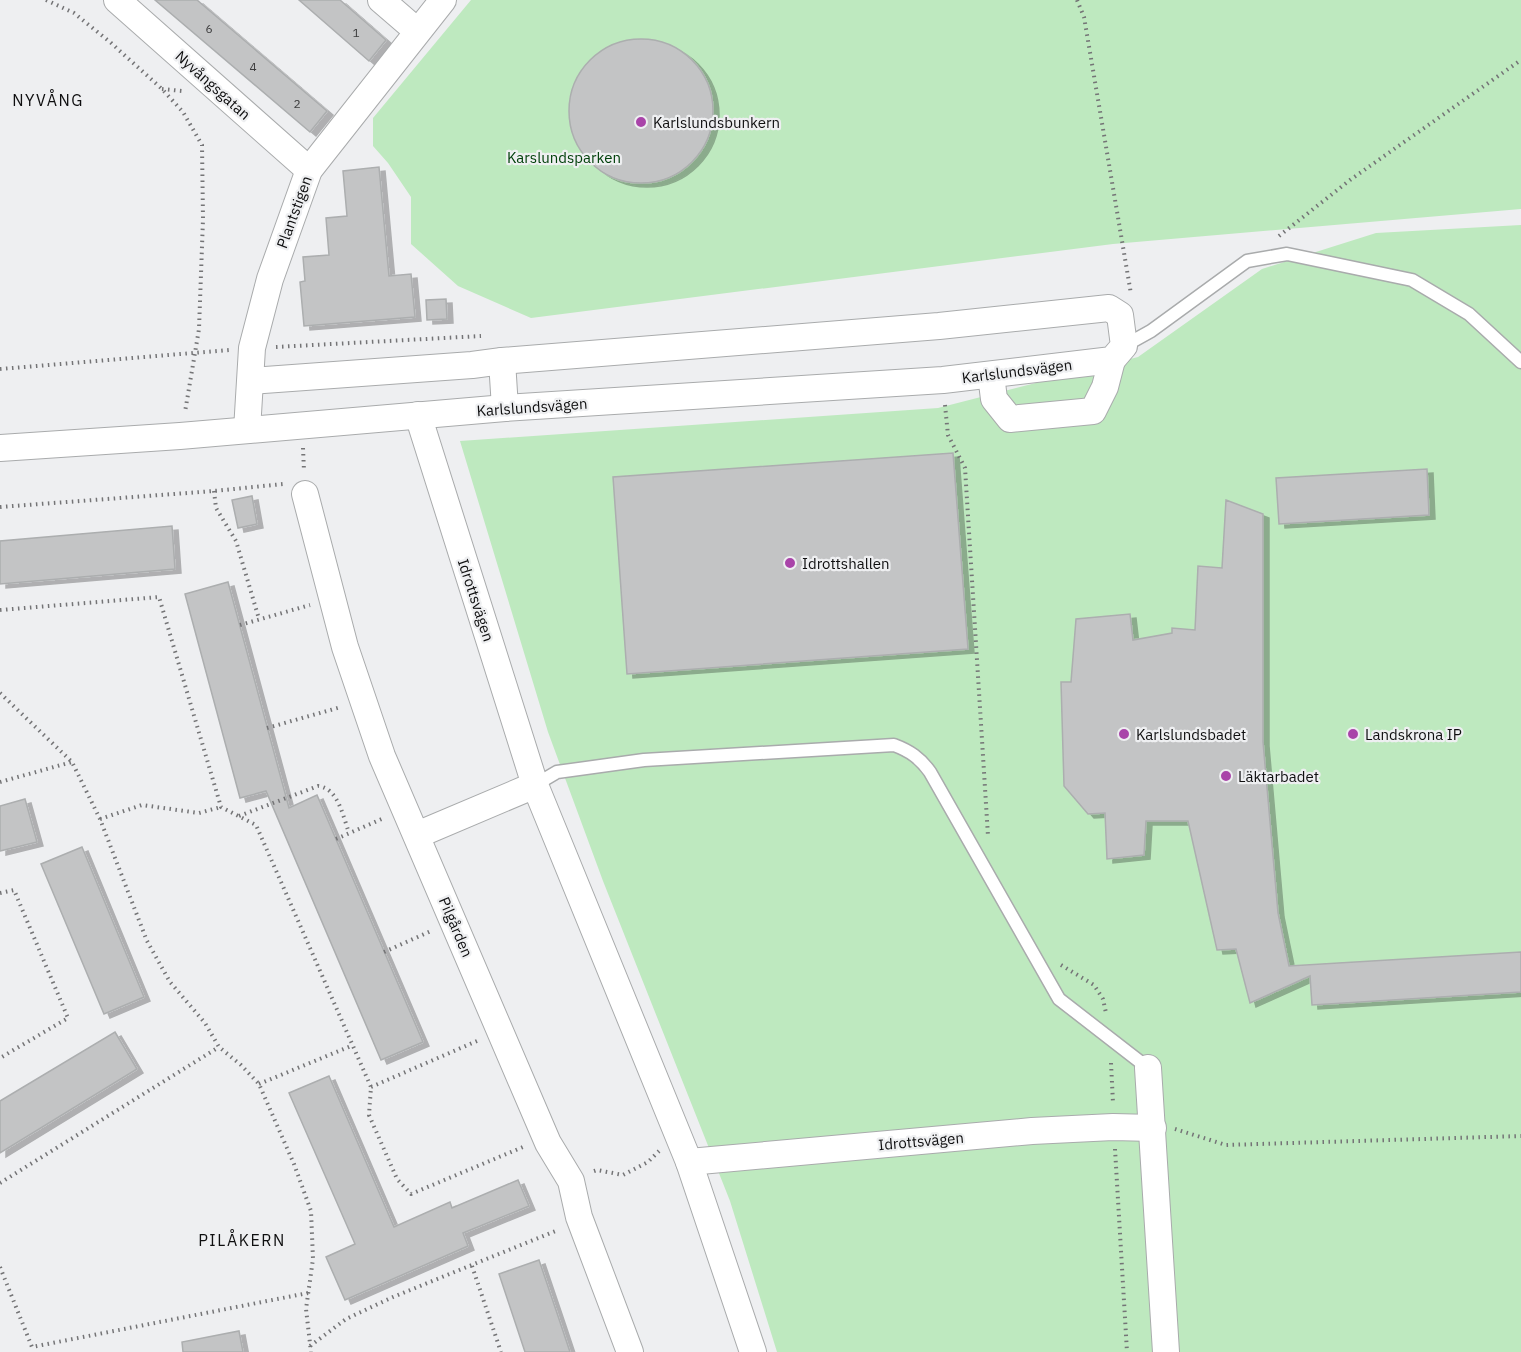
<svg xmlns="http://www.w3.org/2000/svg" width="1521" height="1352" viewBox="0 0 1521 1352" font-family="'IBM Plex Sans',sans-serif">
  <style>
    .green { fill: #bee9bf }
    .building { fill: #c3c4c5; stroke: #acaeaf; stroke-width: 1.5; filter: url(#shadow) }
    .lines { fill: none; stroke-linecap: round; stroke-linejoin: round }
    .lane-casing { stroke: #a9abac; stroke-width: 15 }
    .street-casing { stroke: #a9abac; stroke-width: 28 }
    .path { stroke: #747476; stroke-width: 4; stroke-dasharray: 1.5 4.5; stroke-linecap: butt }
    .lane { stroke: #fff; stroke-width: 12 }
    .street { stroke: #fff; stroke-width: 26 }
    .poi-dot { fill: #a944a9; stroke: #eeeff1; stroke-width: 2 }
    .labels { text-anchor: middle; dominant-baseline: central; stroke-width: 4.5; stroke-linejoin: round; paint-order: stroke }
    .number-label { font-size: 12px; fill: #3c3c3d }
    .street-label { font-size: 15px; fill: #0f0f10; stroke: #eeeff1 }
    .poi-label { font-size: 15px; fill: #0f0f10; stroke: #eeeff1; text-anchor: start }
    .park-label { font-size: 15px; fill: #00400a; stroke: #eeeff1 }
    .neighbourhood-label { font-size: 16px; letter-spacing: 1.5px; fill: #0f0f10; stroke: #eeeff1 }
  </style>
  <defs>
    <filter id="shadow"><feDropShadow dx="6" dy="4" stdDeviation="0" flood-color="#0004"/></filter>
  </defs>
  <rect width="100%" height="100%" fill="#eeeff1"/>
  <g class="green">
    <path d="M471,0H1521V209L1113,244L531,318L458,286L411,244V197L388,163L373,146V118Z"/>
    <path d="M1521,225V1352H777L730,1201L603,881L548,732L460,441L938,408L1138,357L1262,269L1376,233Z"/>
  </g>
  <g class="building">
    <path d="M155,0H197L327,111L310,132Z"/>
    <path d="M299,0H340L386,40L369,61Z"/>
    <circle cx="641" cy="111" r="72"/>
    <path d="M379,167L389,276L411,274L415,317L304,326L300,282L305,281L303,257L329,255L326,218L347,216L343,171Z"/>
    <path d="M446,299L447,319L427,320L426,300Z"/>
    <path d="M953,453L968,649L627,674L613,477Z"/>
    <path d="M1427,469L1429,515L1279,524L1276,478Z"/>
    <path d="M252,496L257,524L238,528L232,500Z"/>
    <path d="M1226,500L1263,514V742L1278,913L1289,966L1521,952V992L1312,1005L1310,976L1250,1003L1236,949L1217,950L1188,821H1146L1144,855L1107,859L1105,813L1088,814L1064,786L1061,682H1071L1076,619L1130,614L1133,640L1172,633V628L1195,630L1198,566L1222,568Z"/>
    <path d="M172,526L175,569L0,584V541Z"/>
    <path d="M228,582L289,808L317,795L423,1042L381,1060L266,791L240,798L185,594Z"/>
    <path d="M25,799L37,842L0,851V806Z"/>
    <path d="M82,847L144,997L104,1014L41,864Z"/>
    <path d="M115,1032L137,1069L0,1153V1101Z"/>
    <path d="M329,1076L394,1227L450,1202L452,1208L518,1180L529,1206L463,1233L468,1246L345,1300L326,1257L355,1244L289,1093Z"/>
    <path d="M539,1260L559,1319L570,1352H525L499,1274Z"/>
    <path d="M239,1331L243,1352H183L182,1342Z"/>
  </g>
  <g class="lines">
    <g class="lane-casing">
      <g id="lane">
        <path d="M1124,346L1151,331L1247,261L1287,254L1412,280L1469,314L1521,362"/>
        <path d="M535,785L557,772L644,760L894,745C910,751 920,758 930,772L1059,999L1148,1068"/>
      </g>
    </g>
    <g class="street-casing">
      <g id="street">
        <path d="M117,0L309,170"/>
        <path d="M381,0L417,31"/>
        <path d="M502,361L505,408"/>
        <path d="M991,375L994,399L1010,419L1093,411L1105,387L1112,360"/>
        <path d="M418,415L535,785L689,1162L753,1352"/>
        <path d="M247,430L252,348L270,279L309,170L443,0"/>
        <path d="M0,448L180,436L505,408L943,380L1112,360L1124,346L1120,315L1109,308L939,326L502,361L472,365L251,381"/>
        <path d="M305,494L345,647L382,756L548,1143L571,1181L579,1217L630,1352"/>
        <path d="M417,835L535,785"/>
        <path d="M1148,1068L1166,1352"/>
        <path d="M689,1162L1032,1131L1113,1127L1153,1128"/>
      </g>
    </g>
    <g class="path">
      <path d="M46,0L74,13L110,42L162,89L183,112L202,145L203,219L199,329L185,412"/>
      <path d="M1077,0L1084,17L1131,294"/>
      <path d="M162,89L182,91"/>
      <path d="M1279,236L1350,180L1521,60"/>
      <path d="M276,347L481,336"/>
      <path d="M0,369L229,350"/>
      <path d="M945,405L948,435L965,468L988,836"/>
      <path d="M303,448L304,471"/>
      <path d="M214,491L216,508L236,541L259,619"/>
      <path d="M0,507L214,491L283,484"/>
      <path d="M0,610L159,597L221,807L256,825L371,1087L369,1115L397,1179L411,1194L523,1147"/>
      <path d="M240,625L310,605"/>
      <path d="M0,693L72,762L100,819L147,941L170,982L205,1023L219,1047L241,1065L259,1084L294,1164L311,1211L313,1259L306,1309L311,1352"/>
      <path d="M267,728L341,707"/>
      <path d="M0,782L72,762"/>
      <path d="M239,816L318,786C338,788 343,816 349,833"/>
      <path d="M100,819L142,805L199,813L221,807"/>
      <path d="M336,839L384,818"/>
      <path d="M0,893L14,890L68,1018L0,1058"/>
      <path d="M384,952L431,931"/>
      <path d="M1061,965L1094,985L1103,999L1106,1013"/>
      <path d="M1111,1063L1113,1103"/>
      <path d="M259,1084L351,1046"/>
      <path d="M371,1087L477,1041"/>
      <path d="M1175,1129L1226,1145L1521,1136"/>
      <path d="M1115,1149L1127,1352"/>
      <path d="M594,1171L597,1170L623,1175L648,1162L659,1151"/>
      <path d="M0,1183L219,1047"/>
      <path d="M472,1266L501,1352"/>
      <path d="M0,1267L32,1347L308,1293"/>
      <path d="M310,1346L346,1319L393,1297L558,1230"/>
    </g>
    <use href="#lane" class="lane"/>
    <use href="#street" class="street"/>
  </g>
  <g class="poi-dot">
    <circle cx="641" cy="122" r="6"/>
    <circle cx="790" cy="563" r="6"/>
    <circle cx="1124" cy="734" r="6"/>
    <circle cx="1353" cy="734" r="6"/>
    <circle cx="1226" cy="776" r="6"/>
  </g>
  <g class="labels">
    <g class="number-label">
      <text x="209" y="28">6</text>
      <text x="356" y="32">1</text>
      <text x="253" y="66">4</text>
      <text x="297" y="103">2</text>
    </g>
    <g class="street-label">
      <text transform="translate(213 85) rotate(42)">Nyvångsgatan</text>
      <text transform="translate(294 212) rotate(-70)">Plantstigen</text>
      <text transform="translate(1017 371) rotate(-7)">Karlslundsvägen</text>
      <text transform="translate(532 407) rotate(-4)">Karlslundsvägen</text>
      <text transform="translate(476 600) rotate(72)">Idrottsvägen</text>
      <text transform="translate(456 927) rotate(67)">Pilgården</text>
      <text transform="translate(921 1141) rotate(-5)">Idrottsvägen</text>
    </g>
    <g class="poi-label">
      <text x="653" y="122">Karlslundsbunkern</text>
      <text x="802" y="563">Idrottshallen</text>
      <text x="1136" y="734">Karlslundsbadet</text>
      <text x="1365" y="734">Landskrona IP</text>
      <text x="1238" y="776">Läktarbadet</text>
    </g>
    <g class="park-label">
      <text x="564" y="157">Karslundsparken</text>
    </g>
    <g class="neighbourhood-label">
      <text x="48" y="100">NYVÅNG</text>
      <text x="242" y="1240">PILÅKERN</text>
    </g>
  </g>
</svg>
